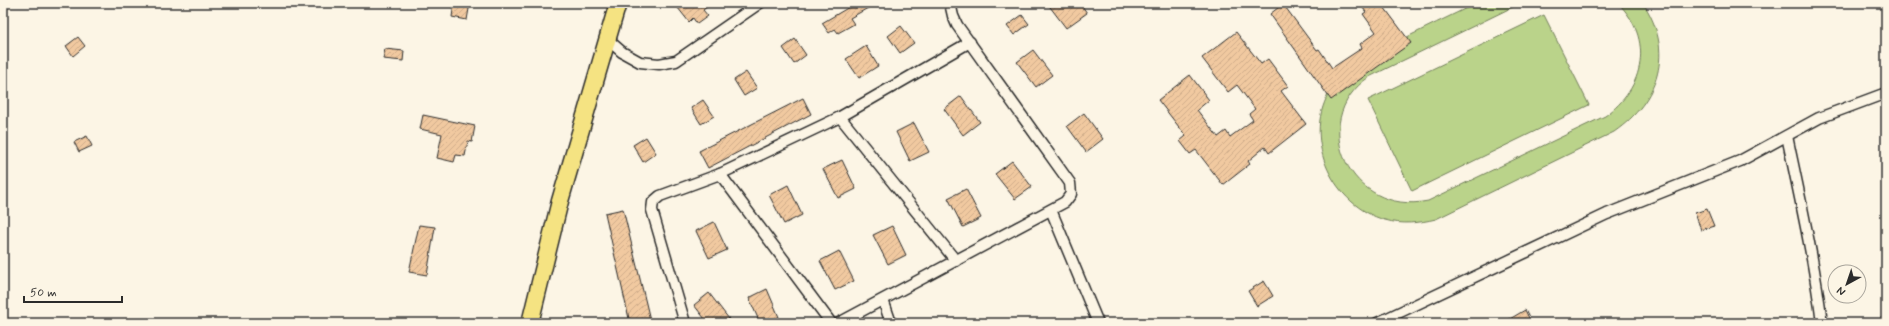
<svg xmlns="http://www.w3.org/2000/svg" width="1889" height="326" viewBox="0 0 1889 326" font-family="Mynerve,sans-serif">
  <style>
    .garden { fill: #bad38a; stroke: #727f5a }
    .building { fill: url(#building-hatch); stroke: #2b2b2b }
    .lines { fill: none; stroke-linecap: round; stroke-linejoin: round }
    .minor-casing { stroke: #2b2b2b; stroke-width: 13 }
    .primary-casing { stroke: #2b2b2b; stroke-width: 19 }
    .minor { stroke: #fcf5e5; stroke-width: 10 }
    .primary { stroke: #f5e382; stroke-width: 16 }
  </style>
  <defs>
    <pattern id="building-hatch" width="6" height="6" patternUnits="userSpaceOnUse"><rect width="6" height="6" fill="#f1c9a0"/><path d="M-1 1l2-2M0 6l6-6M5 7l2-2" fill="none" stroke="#cfad8a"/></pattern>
  </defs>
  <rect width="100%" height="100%" fill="#fcf5e5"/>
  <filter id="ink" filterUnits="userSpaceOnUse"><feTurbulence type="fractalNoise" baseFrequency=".025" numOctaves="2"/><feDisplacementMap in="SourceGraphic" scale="8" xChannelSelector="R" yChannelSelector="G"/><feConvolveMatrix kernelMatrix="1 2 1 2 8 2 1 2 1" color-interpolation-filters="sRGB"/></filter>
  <g filter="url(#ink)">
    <g class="garden">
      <path d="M1477,3H1521L1369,77C1305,121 1351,217 1428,201L1605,116C1645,88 1654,39 1618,3H1643C1675,51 1659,101 1614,132L1436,219C1419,223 1402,225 1385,220C1334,206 1302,141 1329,93C1333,87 1354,64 1360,60C1370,52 1384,48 1395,43C1423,29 1450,16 1477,3Z"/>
      <path d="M1544,15L1589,105L1412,191L1368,100Z"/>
    </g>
    <g class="building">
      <path d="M454,3H470L467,20L452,17Z"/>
      <path d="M674,3H712L703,10L708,16L697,24L693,18L689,22Z"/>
      <path d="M856,3H877L850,18L854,24L838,33L835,29L829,33L822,23Z"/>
      <path d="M1047,3H1080L1087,13L1066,28Z"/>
      <path d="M1359,3H1381L1411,43L1331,100L1270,14L1283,4L1317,50L1319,49L1332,68L1362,48L1360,44L1376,32L1363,14L1366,12Z"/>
      <path d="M1022,15L1029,24L1014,35L1007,26Z"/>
      <path d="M901,26L914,43L900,53L888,36Z"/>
      <path d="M1236,32L1261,64L1268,59L1288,86L1281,91L1306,124L1269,153L1265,147L1248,161L1250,164L1223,185L1196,150L1190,154L1180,141L1186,136L1158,100L1190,75L1209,100L1197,110L1218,137L1226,131L1230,137L1253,120L1249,114L1255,109L1237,85L1228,92L1202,58Z"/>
      <path d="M78,37L85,46L73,56L66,46Z"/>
      <path d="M795,39L806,55L794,64L783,48Z"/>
      <path d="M866,46L878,66L859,78L846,59Z"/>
      <path d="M385,49L404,51L403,61L383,59Z"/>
      <path d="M1033,50L1052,75L1036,87L1017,62Z"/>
      <path d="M746,72L757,88L744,96L734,80Z"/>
      <path d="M961,96L980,122L963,135L944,109Z"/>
      <path d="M803,98L811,114L708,168L699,151Z"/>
      <path d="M703,100L714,116L701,124L691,108Z"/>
      <path d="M1084,113L1103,139L1086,152L1067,126Z"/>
      <path d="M423,115L475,126L472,142L468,141L465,156L456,155L454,162L437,158L442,134L420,129Z"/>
      <path d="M914,123L929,152L910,161L896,132Z"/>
      <path d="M87,136L92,146L79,152L74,142Z"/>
      <path d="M646,137L656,153L643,162L633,145Z"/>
      <path d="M842,160L856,189L838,198L823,169Z"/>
      <path d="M1012,161L1032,187L1015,199L995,174Z"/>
      <path d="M788,185L802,215L784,224L769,195Z"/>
      <path d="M966,189L981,218L963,227L948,198Z"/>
      <path d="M623,209L650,320L637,323H630L605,213Z"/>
      <path d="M1707,209L1714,226L1701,230L1695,213Z"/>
      <path d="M714,222L727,250L709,258L696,231Z"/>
      <path d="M419,225L435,227L427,275L409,272Z"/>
      <path d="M892,226L906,255L888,264L873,235Z"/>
      <path d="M839,251L854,281L835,290L820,261Z"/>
      <path d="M1264,281L1273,296L1257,306L1248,291Z"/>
      <path d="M767,289L779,317L766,323H760L749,298Z"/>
      <path d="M709,293L729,319L724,323H708L694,305Z"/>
      <path d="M1525,310L1530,320L1524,323H1503Z"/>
    </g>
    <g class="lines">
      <g class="minor-casing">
        <g id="minor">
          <path d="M607,39L622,52L640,62L659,64L676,61L760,3"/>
          <path d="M840,117L956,261"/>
          <path d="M1787,136C1800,198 1814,260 1822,323"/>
          <path d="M720,174L831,323"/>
          <path d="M1051,210L1098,323"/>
          <path d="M883,300L891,323"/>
          <path d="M685,323L652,210L653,202L660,196L720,174L840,117L970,42"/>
          <path d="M839,323L1065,202L1071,194L1070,183L957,25L953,16L950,3"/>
          <path d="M1377,323L1607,214L1740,161L1819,118L1886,93"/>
        </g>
      </g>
      <g class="primary-casing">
        <path id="primary" d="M530,323L560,201L618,3"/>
      </g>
      <use href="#minor" class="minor"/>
      <use href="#primary" class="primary"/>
    </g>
  </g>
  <rect width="1889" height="326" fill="none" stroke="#fcf5e5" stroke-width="16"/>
  <rect x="8" y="8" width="1873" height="310" fill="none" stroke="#2b2b2b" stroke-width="1.5" filter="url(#ink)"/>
  <g transform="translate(1847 284) rotate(220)"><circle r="19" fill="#fcf5e5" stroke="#a8a49b"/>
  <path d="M0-3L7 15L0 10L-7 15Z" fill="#2b2b2b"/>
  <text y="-6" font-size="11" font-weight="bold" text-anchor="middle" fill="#2b2b2b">N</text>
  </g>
  <path d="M24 296v6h98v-6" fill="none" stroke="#2b2b2b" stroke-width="2"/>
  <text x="30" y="296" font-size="12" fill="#2b2b2b" stroke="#fcf5e5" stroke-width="3" paint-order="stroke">50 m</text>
</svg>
